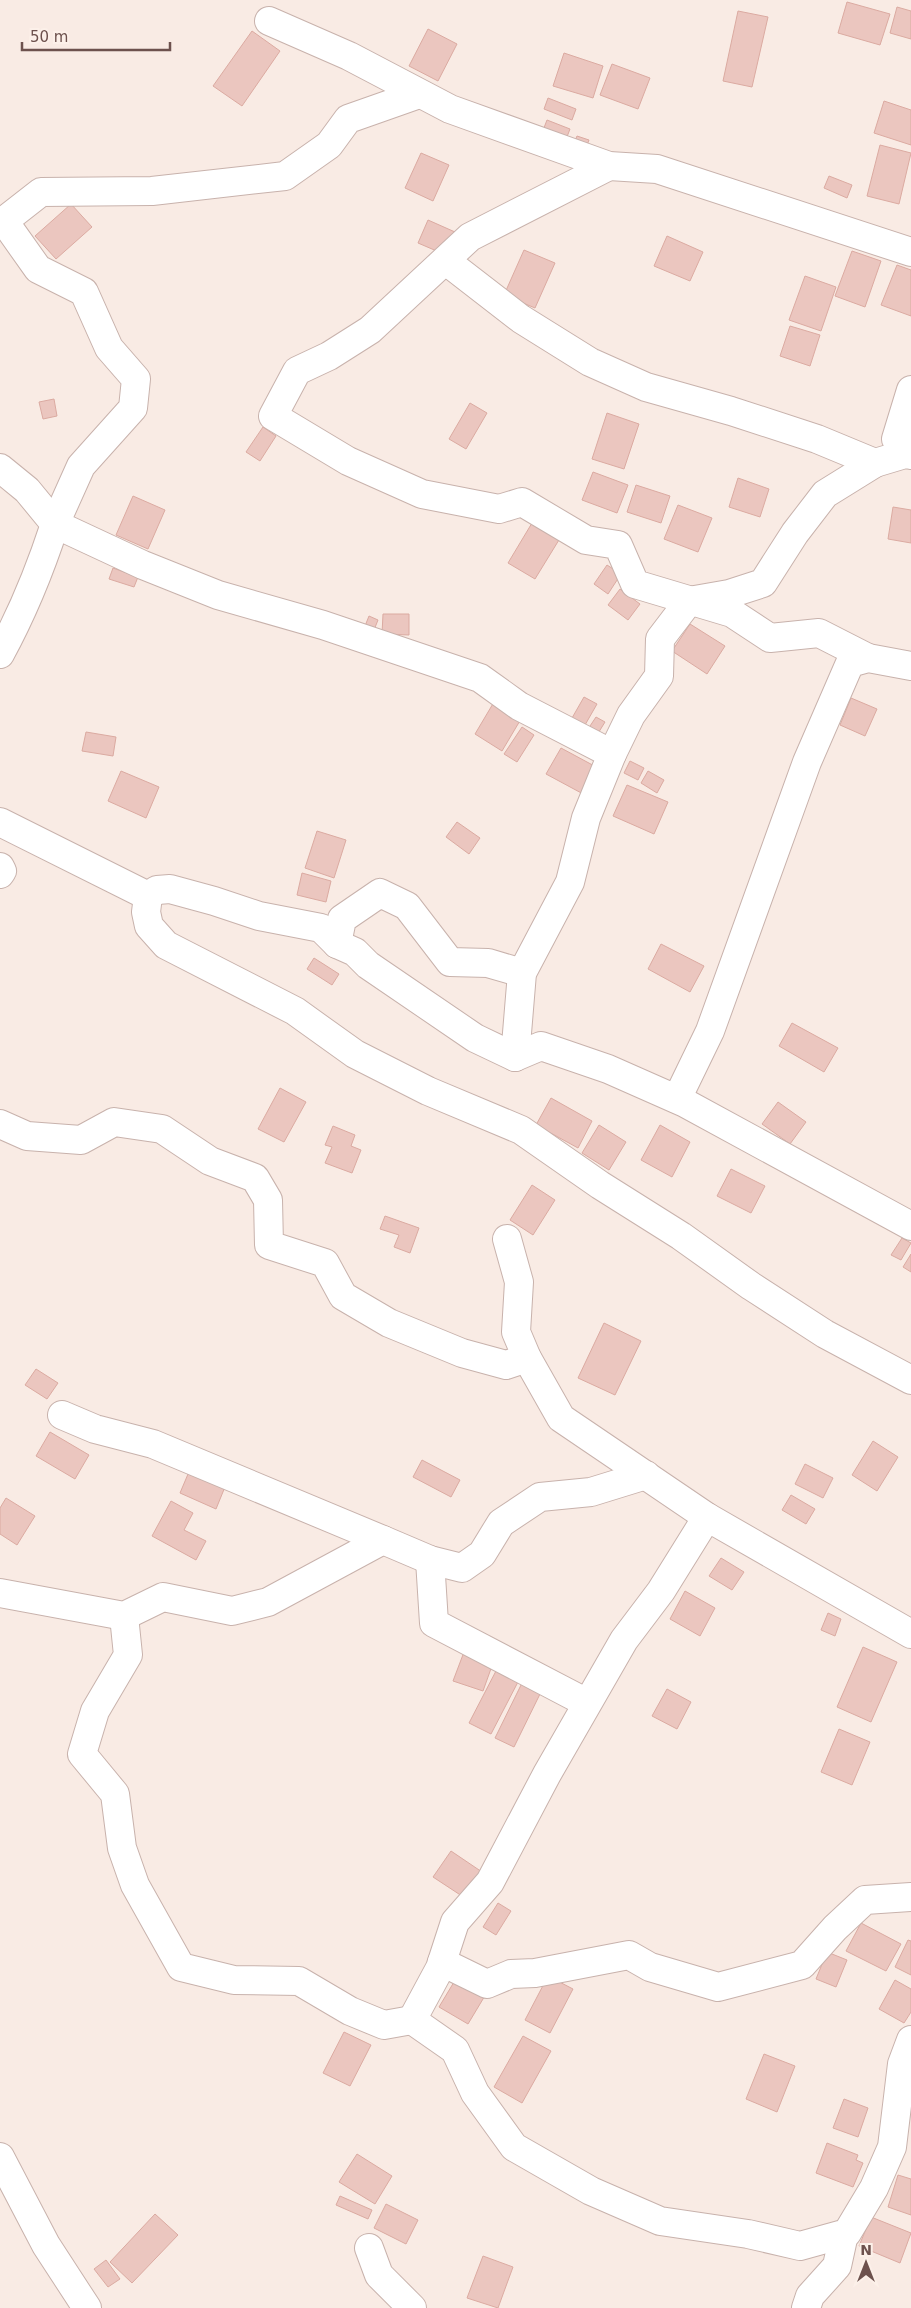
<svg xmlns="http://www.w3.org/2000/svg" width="911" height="2308" viewBox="0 0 911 2308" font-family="'DejaVu Sans',sans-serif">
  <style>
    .building { fill: #ebc6bf; stroke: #dbaaa1 }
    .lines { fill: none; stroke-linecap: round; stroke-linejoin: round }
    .minor-casing { stroke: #c8b2ac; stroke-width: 30 }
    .minor { stroke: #fff; stroke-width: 28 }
  </style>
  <rect width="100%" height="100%" fill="#f9ebe4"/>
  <g class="building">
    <path d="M847,2L890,14L880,45L838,33Z"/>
    <path d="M897,7L911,11V39L890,33Z"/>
    <path d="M738,11L768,17L752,87L723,81Z"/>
    <path d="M428,29L457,44L438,81L409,66Z"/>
    <path d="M252,31L280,51L242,106L213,86Z"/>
    <path d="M564,53L603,66L593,98L553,86Z"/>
    <path d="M612,64L650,78L638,109L600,95Z"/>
    <path d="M548,98L576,109L572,120L544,109Z"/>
    <path d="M884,101L911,110V145L874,133Z"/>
    <path d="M547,120L570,129L565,142L542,133Z"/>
    <path d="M577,136L589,140L585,150L573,146Z"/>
    <path d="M880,145L911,153L899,204L867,196Z"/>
    <path d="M421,153L449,165L433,201L405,188Z"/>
    <path d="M829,176L852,185L847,198L824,188Z"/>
    <path d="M71,204L92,227L56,259L35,236Z"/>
    <path d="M428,220L455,232L446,255L418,243Z"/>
    <path d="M667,236L703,252L690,281L654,266Z"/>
    <path d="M524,250L555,263L535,308L504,295Z"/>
    <path d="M852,251L881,261L865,307L835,296Z"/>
    <path d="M897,265L911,270V316L881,305Z"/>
    <path d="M805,276L836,287L821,331L789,320Z"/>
    <path d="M790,326L820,335L810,366L780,356Z"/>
    <path d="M54,399L57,416L43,419L39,402Z"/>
    <path d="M470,403L487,413L466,449L449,439Z"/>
    <path d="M607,413L639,424L624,469L592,459Z"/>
    <path d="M263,427L276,436L260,461L246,452Z"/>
    <path d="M593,472L628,485L617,513L582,500Z"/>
    <path d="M738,478L769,489L760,517L729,507Z"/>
    <path d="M636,485L670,496L661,523L627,512Z"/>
    <path d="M133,496L165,510L148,549L116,535Z"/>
    <path d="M678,505L712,518L698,552L664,539Z"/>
    <path d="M893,507L911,510V543L888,539Z"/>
    <path d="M535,518L562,535L535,579L508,563Z"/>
    <path d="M607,565L621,574L608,594L594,584Z"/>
    <path d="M113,568L138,577L134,587L109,579Z"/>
    <path d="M620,589L640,604L628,620L608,605Z"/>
    <path d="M383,614H409V635L382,634Z"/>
    <path d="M369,616L378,620L372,635L363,631Z"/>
    <path d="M690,624L725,646L707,674L672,651Z"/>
    <path d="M584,697L597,704L585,725L572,718Z"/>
    <path d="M851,698L877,709L865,736L840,725Z"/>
    <path d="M494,702L521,719L502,751L475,734Z"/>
    <path d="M596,717L605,722L597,735L588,729Z"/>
    <path d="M522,727L534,735L517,762L504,754Z"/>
    <path d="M86,732L116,737L113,756L82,751Z"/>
    <path d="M561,748L600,769L585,795L546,774Z"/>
    <path d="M630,761L644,768L638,780L624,773Z"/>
    <path d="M121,771L159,787L146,818L108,801Z"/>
    <path d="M648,771L664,780L657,793L641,783Z"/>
    <path d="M627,785L668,802L654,834L613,816Z"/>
    <path d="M457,822L480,838L469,854L446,837Z"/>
    <path d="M317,831L346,840L334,878L305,868Z"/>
    <path d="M302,873L331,881L326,902L297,895Z"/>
    <path d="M661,944L704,966L690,992L648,969Z"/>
    <path d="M314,958L339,974L332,985L307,969Z"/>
    <path d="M792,1023L838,1048L824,1072L779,1046Z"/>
    <path d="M280,1088L306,1102L284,1142L258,1129Z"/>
    <path d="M551,1098L592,1121L578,1148L536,1125Z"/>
    <path d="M778,1102L806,1122L790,1144L762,1124Z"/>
    <path d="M599,1125L626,1142L609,1170L582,1153Z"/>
    <path d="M660,1125L690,1142L672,1177L641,1160Z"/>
    <path d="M333,1126L355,1135L351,1146L361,1150L352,1173L325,1163L332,1147L325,1145Z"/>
    <path d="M731,1169L765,1186L751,1213L717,1196Z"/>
    <path d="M532,1185L555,1200L533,1235L510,1220Z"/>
    <path d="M385,1216L419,1228L410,1253L394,1247L399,1235L380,1229Z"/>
    <path d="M902,1238L911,1243L901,1260L891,1255Z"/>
    <path d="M911,1254V1272L903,1267Z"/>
    <path d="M604,1323L641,1341L615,1395L578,1378Z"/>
    <path d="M36,1369L58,1383L47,1399L25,1385Z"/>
    <path d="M50,1432L89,1455L75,1479L36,1456Z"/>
    <path d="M873,1441L898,1457L877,1491L852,1475Z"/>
    <path d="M422,1460L460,1480L451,1497L413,1477Z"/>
    <path d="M805,1464L833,1478L823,1498L795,1484Z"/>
    <path d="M191,1467L227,1482L216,1509L180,1493Z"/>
    <path d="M791,1495L815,1509L806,1524L782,1510Z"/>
    <path d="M6,1498L35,1516L17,1545L0,1534V1508Z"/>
    <path d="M171,1501L193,1513L184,1530L206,1541L196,1560L152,1536Z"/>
    <path d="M721,1558L744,1572L732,1590L709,1576Z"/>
    <path d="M685,1591L715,1608L700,1636L670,1619Z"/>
    <path d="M828,1613L841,1619L835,1636L821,1630Z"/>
    <path d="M863,1647L897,1662L871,1722L837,1707Z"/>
    <path d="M464,1652L493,1663L483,1691L453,1681Z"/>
    <path d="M497,1669L519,1680L491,1734L469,1723Z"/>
    <path d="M522,1683L541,1692L514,1747L495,1738Z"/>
    <path d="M667,1689L691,1702L677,1729L652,1716Z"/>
    <path d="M839,1729L870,1742L852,1785L821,1772Z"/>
    <path d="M451,1851L485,1874L468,1900L433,1877Z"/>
    <path d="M498,1903L511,1911L496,1935L483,1927Z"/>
    <path d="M861,1923L901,1944L886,1971L846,1951Z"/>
    <path d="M908,1940L911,1941V1975L895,1967Z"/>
    <path d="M827,1952L847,1960L836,1987L816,1979Z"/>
    <path d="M548,1976L573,1989L550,2033L525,2020Z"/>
    <path d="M457,1977L486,1994L468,2024L439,2007Z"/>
    <path d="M895,1980L911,1989V2012L904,2023L879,2009Z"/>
    <path d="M344,2032L371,2045L350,2086L323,2073Z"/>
    <path d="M523,2036L551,2051L522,2103L494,2087Z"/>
    <path d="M764,2054L795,2066L777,2112L746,2099Z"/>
    <path d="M844,2099L868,2108L858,2137L833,2128Z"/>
    <path d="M827,2143L858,2155L856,2160L863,2163L853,2187L816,2173Z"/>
    <path d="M357,2154L392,2176L375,2204L339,2182Z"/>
    <path d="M898,2175L911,2179V2215L888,2207Z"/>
    <path d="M340,2196L372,2210L368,2219L336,2205Z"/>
    <path d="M386,2204L418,2220L406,2244L374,2228Z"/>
    <path d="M155,2214L178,2235L132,2283L110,2262Z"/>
    <path d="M871,2217L911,2233L900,2263L859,2246Z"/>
    <path d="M483,2256L513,2267L498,2308L467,2298Z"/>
    <path d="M106,2260L120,2279L108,2287L94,2269Z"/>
  </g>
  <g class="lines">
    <g class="minor-casing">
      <g id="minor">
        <path d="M269,21L349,56L450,109L609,166L657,169L911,252"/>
        <path d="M419,94L348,119L329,145L285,176L152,191L41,192L4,221L38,269L84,292L109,348L136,379L133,408L81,466L55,524L143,565L218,595L323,625L480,678L519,706L612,754L586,818L570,882L522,973L515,1057"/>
        <path d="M609,166L470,237L370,330L329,356L297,371L273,416L348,461L422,494L499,509L522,502L586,540L618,545L635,584L732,613L770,638L819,633L868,658"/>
        <path d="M446,261L521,319L590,362L646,387L731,411L817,439L875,463L905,454L911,455"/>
        <path d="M905,454L896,439L911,390"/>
        <path d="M0,468L27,490L55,524C40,570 23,612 0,654"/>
        <path d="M612,754L631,715L659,676L660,639L689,601L729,594L763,583L795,533L825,494L875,463"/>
        <path d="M0,822L148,896"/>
        <path d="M0,867L2,871L0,874"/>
        <path d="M148,896L146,912L149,926L166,945L295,1011L355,1054L428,1091L521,1130L600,1185L681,1236L751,1286L825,1334L911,1380"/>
        <path d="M148,896L157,890L170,889L214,901L259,916L321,928L337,944L355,952L368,965L475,1038L515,1057L541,1046L608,1069L685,1103L911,1226"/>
        <path d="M337,944L342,919L380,893L407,906L450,962L488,963L522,973"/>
        <path d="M677,1099L710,1031L807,762L850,663L868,658L911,666"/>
        <path d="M0,1124L27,1136L81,1140L114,1122L162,1129L210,1161L255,1178L268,1200L269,1245L325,1263L343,1296L389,1323L462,1353L506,1365L527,1358"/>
        <path d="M507,1239L519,1282L516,1332L527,1358L561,1418L707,1517L911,1634"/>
        <path d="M62,1415L95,1429L153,1444L383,1540"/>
        <path d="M707,1517L661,1591L624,1640L547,1774L490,1882L455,1922L440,1968L412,2020L455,2050L475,2093L514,2147L591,2191L660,2221L748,2234L800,2246L847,2233L874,2188L892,2147L902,2064L911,2040"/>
        <path d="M430,1560L434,1623L587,1703"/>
        <path d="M0,1593L124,1616L163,1597L232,1611L268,1602L383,1540L430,1560L462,1568L482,1554L501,1523L540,1497L591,1492L646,1475"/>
        <path d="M124,1616L128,1655L95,1711L82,1754L115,1794L122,1848L135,1885L181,1967L234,1980L299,1981L350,2011L384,2025L412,2020"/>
        <path d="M442,1962L487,1984L511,1974L535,1973L629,1955L650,1967L718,1987L802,1965L835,1928L865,1900L911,1897"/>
        <path d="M0,2157L46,2245L87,2308"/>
        <path d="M369,2248L379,2275L412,2308"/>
        <path d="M806,2308L810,2296L837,2266L844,2234"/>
      </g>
    </g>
    <use href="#minor" class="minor"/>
  </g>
  <g transform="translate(866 2263)" stroke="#fcf0e9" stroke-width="4" paint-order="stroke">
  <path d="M0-4L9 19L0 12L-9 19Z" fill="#6d514d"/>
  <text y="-8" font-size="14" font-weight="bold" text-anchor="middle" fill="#6d514d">N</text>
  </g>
  <path d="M22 42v8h148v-8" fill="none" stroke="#6d514d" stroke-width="2.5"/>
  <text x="30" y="42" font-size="15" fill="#6d514d" stroke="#fcf0e9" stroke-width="4" paint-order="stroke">50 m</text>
</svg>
